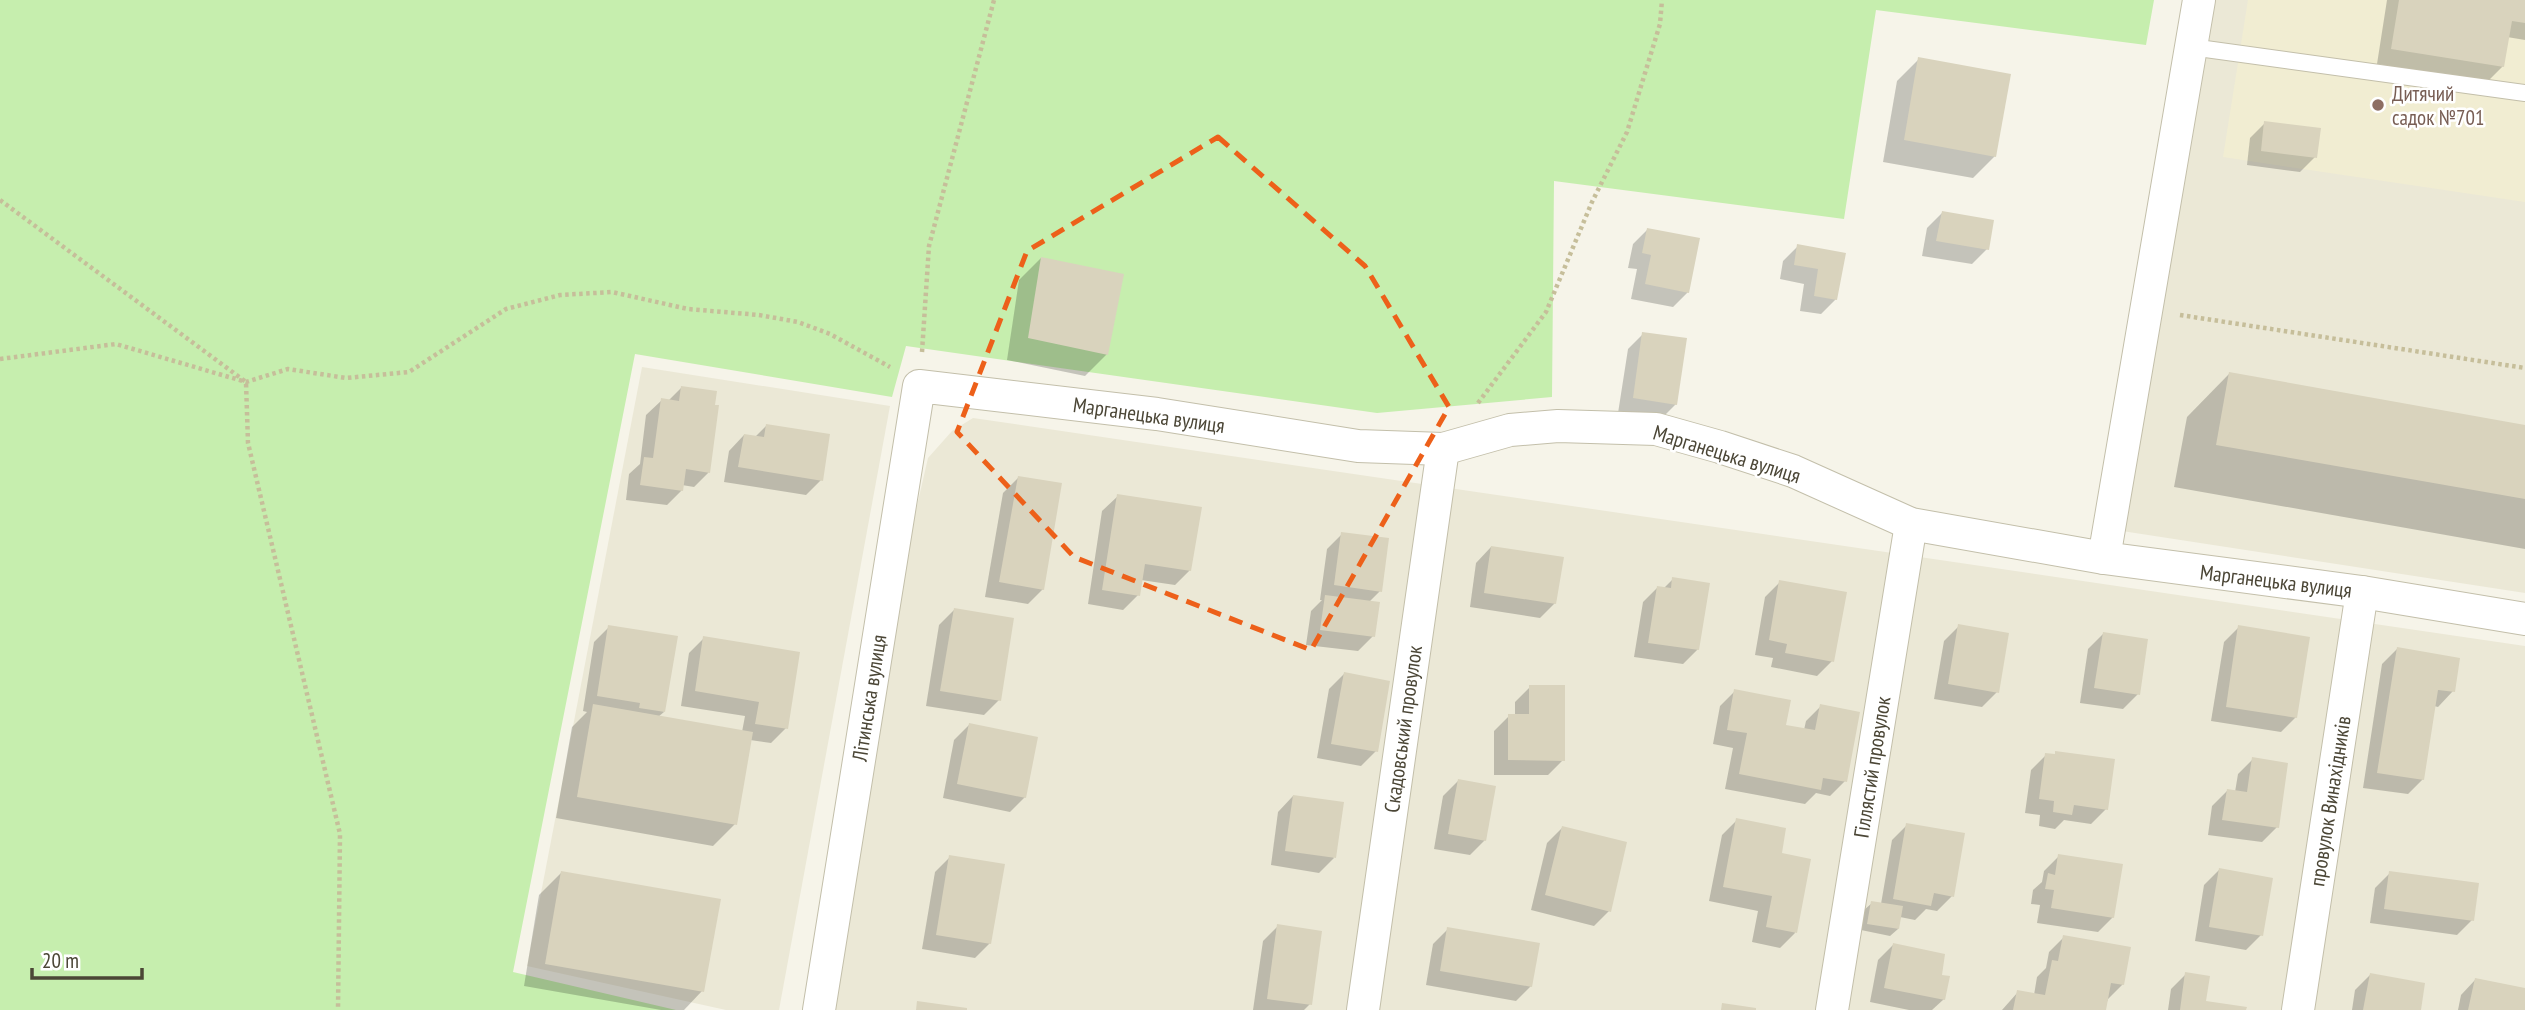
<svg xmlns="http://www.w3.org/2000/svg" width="2525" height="1010" viewBox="0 0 2525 1010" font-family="'PT Sans Narrow',sans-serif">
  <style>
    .residential { fill: #ebe8d6 }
    .education { fill: #f1edd2 }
    .green { fill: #c6eeae }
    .shadow { fill: #0003 }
    .building { fill: #d9d3bd }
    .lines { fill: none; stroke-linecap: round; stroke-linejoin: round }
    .service-casing { stroke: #c3bfaa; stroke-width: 18 }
    .minor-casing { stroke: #c3bfaa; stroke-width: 34 }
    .path { stroke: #c6be9a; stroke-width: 4.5; stroke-dasharray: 3.5 3.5; stroke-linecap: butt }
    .service { stroke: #fff; stroke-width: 16 }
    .minor { stroke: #fff; stroke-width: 32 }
    .marked { fill: none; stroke: #ed601a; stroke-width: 5; stroke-dasharray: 14 9; stroke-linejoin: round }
    .education-dot { fill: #8d6e63; stroke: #fff; stroke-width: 2.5 }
    .labels { text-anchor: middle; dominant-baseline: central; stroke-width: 5; stroke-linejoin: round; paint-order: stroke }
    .education-label { font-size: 21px; fill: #785e54; stroke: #fff; text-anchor: start }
    .street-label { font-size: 21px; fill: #4b4636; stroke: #fff }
  </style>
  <rect width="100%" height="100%" fill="#f6f4e9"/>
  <g class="residential">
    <path d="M2212,0H2525V593L2122,531Z"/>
    <path d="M642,367L890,406L779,1010H726L527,966Z"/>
    <path d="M973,418L2525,646V1010H832L908,545L928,458L952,431Z"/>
  </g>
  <path class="education" d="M2248,0H2525V202L2223,157Z"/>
  <path class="green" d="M0,0H2154L2146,45L1876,10L1844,219L1554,181L1552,397L1377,413L906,346L892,397L635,354L513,972L676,1010H0Z"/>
  <g class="shadow">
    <path d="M2387,0H2525V40L2507,37L2503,66L2488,81L2377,64Z"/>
    <path d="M1919,59L1995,156L1973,178L1883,162L1897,81Z"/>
    <path d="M2265,123L2315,157L2300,172L2247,165L2250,138Z"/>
    <path d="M1942,213L1987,249L1972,264L1922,256L1927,228Z"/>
    <path d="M1648,229L1688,292L1673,307L1631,299L1637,269L1628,268L1633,244Z"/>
    <path d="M1798,246L1844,254L1836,299L1821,314L1800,311L1804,284L1780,279L1783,261Z"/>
    <path d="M1041,258L1107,354L1085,376L1007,360L1019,280Z"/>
    <path d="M1643,334L1676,404L1661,419L1618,413L1628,349Z"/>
    <path d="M2229,374L2525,426V549L2174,487L2187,417Z"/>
    <path d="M682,387L709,472L694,487L682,485V490L667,505L626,500L629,474L640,464L646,415L662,400L668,401Z"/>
    <path d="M767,425L821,480L806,495L724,482L729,451L744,435L755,437Z"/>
    <path d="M1018,478L1043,589L1028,604L985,597L1003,493Z"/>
    <path d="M1118,496L1190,570L1175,585L1141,580L1138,595L1123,610L1088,604L1102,511Z"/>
    <path d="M1342,534L1380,591L1369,602L1373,636L1358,651L1306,645L1311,611L1322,600H1320L1327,549Z"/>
    <path d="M1491,547L1555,603L1540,618L1470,607L1476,563Z"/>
    <path d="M1673,579L1698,649L1683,664L1634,657L1643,602L1658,587L1663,589Z"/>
    <path d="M1780,582L1832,661L1817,676L1771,667L1773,658L1755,655L1765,597Z"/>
    <path d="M954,610L999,700L984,715L926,706L939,625Z"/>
    <path d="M1959,626L1997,692L1982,707L1934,699L1944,641Z"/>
    <path d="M609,627L664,712L658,717L742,732L745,716L681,706L689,653L704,638L786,728L771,743L750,740L735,824L713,846L556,818L572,727L587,712L583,711L594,642Z"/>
    <path d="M2239,627L2296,717L2281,732L2211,721L2224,642Z"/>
    <path d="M2103,634L2138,694L2123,709L2080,703L2088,649Z"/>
    <path d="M2397,649L2453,691L2438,707L2434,706L2423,779L2408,794L2363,788L2382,664Z"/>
    <path d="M1344,674L1376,751L1361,766L1317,758L1329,689Z"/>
    <path d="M1530,687L1563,760L1548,775H1494V731L1509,716H1515V702Z"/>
    <path d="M1735,691L1784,726L1804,730L1806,721L1821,706L1845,781L1830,796L1816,793L1805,804L1725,789L1733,748L1713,744L1720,706Z"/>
    <path d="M969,725L1025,797L1010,812L943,798L954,740Z"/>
    <path d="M2056,753L2106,809L2091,824L2064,820L2055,829L2039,826L2040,815L2025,813L2031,770L2046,755L2053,756Z"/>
    <path d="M2253,759L2277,827L2262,842L2208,835L2212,806L2227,791L2235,792L2238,774Z"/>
    <path d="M1458,781L1485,840L1470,855L1434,849L1443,796Z"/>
    <path d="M1293,796L1334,858L1319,873L1271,865L1278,812Z"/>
    <path d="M1737,820L1780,855L1795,933L1780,948L1752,942L1758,911L1709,901L1722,835Z"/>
    <path d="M1907,825L1952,896L1937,911L1926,909L1915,920L1900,917L1898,929L1890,936L1861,930L1864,910L1872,903L1881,904L1892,840Z"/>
    <path d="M1562,828L1609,911L1594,926L1531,910L1547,843Z"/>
    <path d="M2059,856L2113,917L2098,932L2037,923L2040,905L2031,904L2033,890L2042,882L2044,871Z"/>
    <path d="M950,857L990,943L975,958L922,949L935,872Z"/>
    <path d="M2219,870L2261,935L2246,950L2195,941L2204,885Z"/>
    <path d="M561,873L702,991L684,1010H661L524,986L539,895Z"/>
    <path d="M2390,873L2472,920L2457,935L2370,923L2375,888Z"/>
    <path d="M1278,926L1310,1004L1304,1010H1253L1263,941Z"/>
    <path d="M1448,929L1531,986L1516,1001L1426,985L1433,944Z"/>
    <path d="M2064,937L2123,984L2108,999L2104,1010H2002L2018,992L2034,995L2037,977L2046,968L2049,952Z"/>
    <path d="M1893,945L1944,999L1932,1010H1909L1870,1002L1878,960Z"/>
    <path d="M2186,974L2204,1002L2245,1010H2168L2171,989Z"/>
    <path d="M2370,975L2419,1010H2352L2355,990Z"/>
    <path d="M2476,979L2525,990V1010H2458L2461,995Z"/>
  </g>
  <g class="building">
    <path d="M2399,0H2525V23L2512,21L2504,67L2391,49Z"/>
    <path d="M1918,57L2011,74L1996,157L1904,140Z"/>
    <path d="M2264,121L2321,128L2317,158L2261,151Z"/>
    <path d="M1942,211L1994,220L1989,250L1936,241Z"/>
    <path d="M1647,228L1700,238L1689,293L1645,284L1651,255L1642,253Z"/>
    <path d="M1797,244L1846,253L1837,300L1814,296L1818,269L1794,265Z"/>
    <path d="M1041,257L1124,274L1108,355L1028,338Z"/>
    <path d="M1642,332L1687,338L1677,405L1633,398Z"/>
    <path d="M2229,372L2525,425V499L2216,445Z"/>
    <path d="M681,386L717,391L715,405H719L710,473L686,469L683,491L640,485L644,457L653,458L661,398L679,401Z"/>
    <path d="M766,424L830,434L823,481L738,467L744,434L764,437Z"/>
    <path d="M1018,476L1062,483L1044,590L999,582Z"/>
    <path d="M1117,494L1202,507L1191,571L1145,564L1140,596L1102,590Z"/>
    <path d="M1341,532L1389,538L1382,592L1334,585Z"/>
    <path d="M1491,546L1564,557L1556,604L1484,593Z"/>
    <path d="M1672,577L1710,583L1699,650L1648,643L1657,586L1671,588Z"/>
    <path d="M1779,580L1847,592L1834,662L1785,653L1787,644L1769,640Z"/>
    <path d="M1325,595L1380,602L1375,637L1320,630Z"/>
    <path d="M954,608L1014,618L1001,701L940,691Z"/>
    <path d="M1958,624L2009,633L1999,693L1948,684Z"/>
    <path d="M608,625L678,636L665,712L639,708L640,703L597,696Z"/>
    <path d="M2238,625L2310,637L2297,718L2226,707Z"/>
    <path d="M2103,632L2148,639L2140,695L2094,688Z"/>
    <path d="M703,636L800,652L788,729L755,724L759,702L695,691Z"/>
    <path d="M2397,647L2460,658L2455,692L2438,690L2424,780L2377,773Z"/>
    <path d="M1344,672L1390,681L1378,752L1331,744Z"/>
    <path d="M1529,685H1565V761L1508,760V714H1529Z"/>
    <path d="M1734,689L1791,700L1786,725L1815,730L1820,704L1860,712L1847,782L1823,778L1821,790L1739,774L1747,733L1727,730Z"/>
    <path d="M593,704L753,732L737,825L577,797Z"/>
    <path d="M969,723L1038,737L1026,798L957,784Z"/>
    <path d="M2055,751L2115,759L2108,810L2074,805L2072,815L2053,812L2054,801L2039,799L2045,753L2055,754Z"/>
    <path d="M2252,757L2288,763L2279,828L2222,820L2227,789L2247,792Z"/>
    <path d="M1458,779L1496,786L1486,841L1448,834Z"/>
    <path d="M1293,795L1344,802L1336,858L1285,851Z"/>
    <path d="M1736,818L1786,828L1782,853L1811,859L1797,933L1766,927L1772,896L1723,887Z"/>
    <path d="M1906,823L1965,833L1954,897L1934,893L1931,906L1893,899Z"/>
    <path d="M1562,826L1627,842L1611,912L1545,895Z"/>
    <path d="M2058,854L2123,864L2114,918L2051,908L2054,890L2045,889L2048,873L2055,875Z"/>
    <path d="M949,855L1005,864L991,944L936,935Z"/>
    <path d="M2219,868L2273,878L2263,936L2209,927Z"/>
    <path d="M561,871L721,899L704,992L545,964Z"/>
    <path d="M2389,871L2479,883L2474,921L2384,909Z"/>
    <path d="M1871,901L1903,906L1899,929L1867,924Z"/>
    <path d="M1277,924L1322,931L1312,1005L1267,999Z"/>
    <path d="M1447,927L1540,943L1532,987L1440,971Z"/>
    <path d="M2063,935L2131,947L2124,985L2111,983L2106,1010H2013L2017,990L2045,995L2052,960L2058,961Z"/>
    <path d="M1893,943L1945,954L1942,975L1950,976L1945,1000L1884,988Z"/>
    <path d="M2185,972L2210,976L2206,1001L2247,1007L2246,1010H2180Z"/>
    <path d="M2370,973L2425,983L2421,1010H2363Z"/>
    <path d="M2475,978L2525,988V1010H2468Z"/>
    <path d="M917,1001L967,1008V1010H916Z"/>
    <path d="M1722,1003L1756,1008V1010H1721Z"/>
  </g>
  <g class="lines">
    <g class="service-casing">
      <path id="service" d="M2191,47L2525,93"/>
    </g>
    <g class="minor-casing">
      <g id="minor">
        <path d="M2104,558L2199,0"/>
        <path d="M819,1010L919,386L1157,414L1358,446L1443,449L1510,430L1558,426L1656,429L1720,447L1793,471L1911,524L2104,558L2362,592L2525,619"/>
        <path d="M1363,1010L1443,449"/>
        <path d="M1832,1010L1911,524"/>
        <path d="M2298,1010L2362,592"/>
      </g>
    </g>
    <g class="path">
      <path d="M0,200L246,382L248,443L340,834L338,1010"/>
      <path d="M2180,315L2525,368"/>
      <path d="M922,352L929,246L994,0"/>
      <path d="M0,359L116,344L246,382L288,369L346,378L409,372L506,309L560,295L612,292L688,309L759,315L798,322L830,334L890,367"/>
      <path d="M1478,403L1546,312L1592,202L1627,132L1660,24L1662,0"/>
    </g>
    <use href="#service" class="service"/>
    <use href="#minor" class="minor"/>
  </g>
  <path class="marked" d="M1218,137L1365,266L1449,407L1311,650L1074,557L957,432L1027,251Z"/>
  <circle class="education-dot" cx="2378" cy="105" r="7"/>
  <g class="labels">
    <g class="education-label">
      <text x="2392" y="93">Дитячий<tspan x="2392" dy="24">садок №701</tspan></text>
    </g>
    <g class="street-label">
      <text transform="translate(1149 415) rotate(8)">Марганецька вулиця</text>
      <text transform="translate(1727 454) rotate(17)">Марганецька вулиця</text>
      <text transform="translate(2276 581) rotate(7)">Марганецька вулиця</text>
      <text transform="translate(869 698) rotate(-81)">Літинська вулиця</text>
      <text transform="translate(1403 729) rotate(-82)">Скадовський провулок</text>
      <text transform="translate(1872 767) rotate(-81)">Гіллястий провулок</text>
      <text transform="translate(2330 801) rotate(-81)">провулок Винахідників</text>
    </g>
  </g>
  <path d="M32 968v10h110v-10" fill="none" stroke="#4b4636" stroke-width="3.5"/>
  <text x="42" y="968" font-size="21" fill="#4b4636" stroke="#ffffff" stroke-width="5" paint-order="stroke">20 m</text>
</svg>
